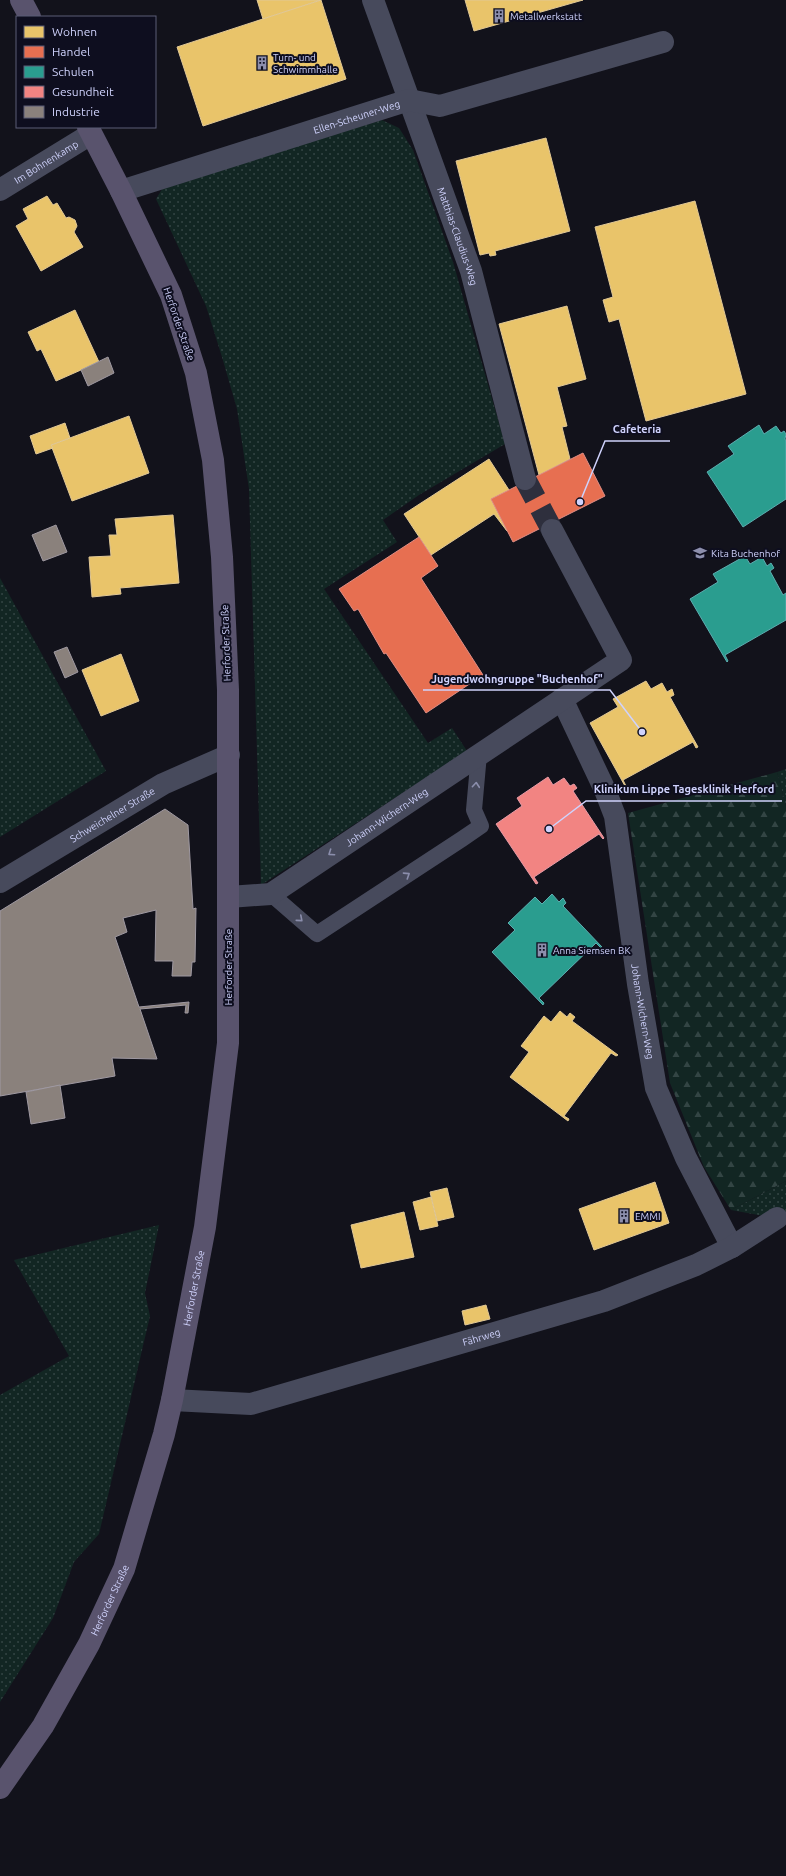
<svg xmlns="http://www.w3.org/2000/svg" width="786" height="1876" viewBox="0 0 786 1876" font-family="Ubuntu,sans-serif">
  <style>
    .grass { fill: url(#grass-dots) }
    .forest { fill: url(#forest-firs) }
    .homes { fill: #e9c46a; stroke: #e1c896 }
    .shops { fill: #e76f51; stroke: #e08d84 }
    .schools { fill: #2a9d8f; stroke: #5cadb0 }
    .health { fill: #f28482; stroke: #e89ba7 }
    .industry { fill: #8a817c; stroke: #9f99a2 }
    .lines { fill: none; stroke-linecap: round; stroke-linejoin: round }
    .minor-tunnel { stroke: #2e2f3d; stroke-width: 22; stroke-dasharray: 22 11; stroke-linecap: butt }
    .service { stroke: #474a5c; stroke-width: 16 }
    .minor { stroke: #474a5c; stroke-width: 22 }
    .tertiary { stroke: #474a5c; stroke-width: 22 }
    .primary { stroke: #59536d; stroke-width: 22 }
    .oneway { stroke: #8b8eac }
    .labels { text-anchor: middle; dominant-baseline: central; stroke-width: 4; stroke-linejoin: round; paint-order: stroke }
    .poi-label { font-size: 10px; fill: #cfd2fc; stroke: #0e0e1f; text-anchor: start }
    .street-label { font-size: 10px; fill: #cfd2fc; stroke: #0e0e1f }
    .leader { fill: none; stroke: #cfd2fc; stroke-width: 1.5 }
    .callout-dot { fill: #cfd2fc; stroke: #0e0e1f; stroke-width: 1.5 }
    .callout-label { font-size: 11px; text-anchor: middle; font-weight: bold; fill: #cfd2fc; stroke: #0e0e1f; stroke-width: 4; stroke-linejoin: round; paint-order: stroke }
  </style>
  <defs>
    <pattern id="grass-dots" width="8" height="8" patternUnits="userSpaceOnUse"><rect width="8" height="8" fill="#122623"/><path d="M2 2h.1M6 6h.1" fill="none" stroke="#334544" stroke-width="1.8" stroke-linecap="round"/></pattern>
    <pattern id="forest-firs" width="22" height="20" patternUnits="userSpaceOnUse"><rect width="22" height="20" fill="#122623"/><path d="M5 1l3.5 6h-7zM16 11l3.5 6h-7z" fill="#334544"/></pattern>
  </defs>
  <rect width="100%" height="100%" fill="#12121b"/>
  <g class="grass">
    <path d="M382,120L399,128L413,150L453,262L505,444L419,495L383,520L397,542L324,589L428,743L452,728L467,751L261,885L249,489L237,409L222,357L206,306L156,199L164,186Z"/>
    <path d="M0,578L106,771L0,837Z"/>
    <path d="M786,769V806L777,772Z"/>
    <path d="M786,1181V1220L731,1210Z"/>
    <path d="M159,1225L145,1293L150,1316L99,1534L74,1562L53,1618L0,1702V1395L69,1356L14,1260Z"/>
  </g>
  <path class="forest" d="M777,772L786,806V1181L731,1210L704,1167L670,1083L628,813Z"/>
  <g class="homes">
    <path d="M257,0H321L263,19Z"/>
    <path d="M321,0L346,79L203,126L177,47Z"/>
    <path d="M465,0H583L474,31Z"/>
    <path d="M546,138L570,231L495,251L496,255L490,256L489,253L480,255L456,161Z"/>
    <path d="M47,196L53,205L57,203L66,218L69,217L75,220L77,226L74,232L83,247L41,271L16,226L28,219L23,209Z"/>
    <path d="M695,201L746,394L646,421L619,319L609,322L603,300L613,297L595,227Z"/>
    <path d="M567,306L586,379L557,387L567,426L562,427L570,459L539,475L499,324Z"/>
    <path d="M75,310L99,362L56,381L41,349L37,351L28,332Z"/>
    <path d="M129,416L149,473L72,501L51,445Z"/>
    <path d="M65,423L70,438L51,445L53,448L36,454L30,436Z"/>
    <path d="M489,459L509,490L491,499L507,531L494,514L431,555L404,514Z"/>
    <path d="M173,515L179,583L120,588L121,594L92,597L89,557L111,556L109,535H117L115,519Z"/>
    <path d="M121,654L139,701L101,716L82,670Z"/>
    <path d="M646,681L651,689L662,683L667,692L672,689L674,695L670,697L698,747L696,748L693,742L623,780L626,786H625L590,723L618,707L613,699Z"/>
    <path d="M560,1011L567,1017L570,1013L575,1017L572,1021L618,1055L616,1056L611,1053L564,1116L569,1119L568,1121L510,1077L529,1052L521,1046L544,1016L551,1022Z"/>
    <path d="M655,1182L669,1223L594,1250L579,1209Z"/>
    <path d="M447,1188L454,1217L437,1221L430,1192Z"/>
    <path d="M431,1197L438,1226L420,1230L413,1202Z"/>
    <path d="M404,1212L414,1257L361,1268L351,1225Z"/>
    <path d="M486,1305L490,1319L465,1325L462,1311Z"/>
  </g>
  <g class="shops">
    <path d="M583,453L605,496L513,542L491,499Z"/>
    <path d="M419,537L438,566L421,578L483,675L426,713L386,653L384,654L358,609L354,611L339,589Z"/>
  </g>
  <g class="schools">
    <path d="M759,425L764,434L776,426L781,433L784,431L786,434L785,439L786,441V499L743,527L707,472L734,454L728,446Z"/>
    <path d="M745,556L750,564L762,557L767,566L771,563L774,568L770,571L783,595L786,593V620L725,655L728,661L727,662L690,599L718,582L713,574Z"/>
    <path d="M552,894L559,902L563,898L566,903L563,906L602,947L601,948L596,943L539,998L544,1003L543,1005L492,952L515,930L508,923L535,897L542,904Z"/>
  </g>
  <path class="health" d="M548,777L553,785L564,778L570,786L574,784L577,788L573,791L604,838L603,839L599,834L534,877L538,883L536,884L496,824L522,806L517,798Z"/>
  <g class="industry">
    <path d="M108,357L114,373L88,386L81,370Z"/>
    <path d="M56,525L67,552L43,561L32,535Z"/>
    <path d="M67,647L78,672L65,678L54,652Z"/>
    <path d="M165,809L188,825L193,909L196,908L195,962H192L191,976H172L173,961H155L156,910L123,918L127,932L115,937L139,1007L189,1002L188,1013H185L186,1005L140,1009L157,1059L112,1058L115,1076L0,1096V911Z"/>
    <path d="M60,1085L65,1118L31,1124L26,1092Z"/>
  </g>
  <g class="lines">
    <path class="minor-tunnel" d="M525,479L552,530"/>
    <path class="service" d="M271,894L317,934L462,839L481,826L474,810L479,754"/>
    <g class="minor">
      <path id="s1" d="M373,0L471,271L525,479"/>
      <path id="s2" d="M0,190L91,134"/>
      <path id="s3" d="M121,191L409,100L440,106L663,42"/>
      <path id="s4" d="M562,699L605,790L615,816L638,984L656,1088L686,1158L732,1247"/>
      <path id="s5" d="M229,897L271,894L621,660L552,530"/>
      <path id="s6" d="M172,1400L251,1404L604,1301L696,1265L732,1247L777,1218"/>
    </g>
    <path class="tertiary" id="s7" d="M0,882L163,784L229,755"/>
    <g class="primary">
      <path d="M21,0L30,17"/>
      <path id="s8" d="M0,1788L43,1726L89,1644L124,1569L164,1434L172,1400L205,1227L228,1043V690L222,557L213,460L196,373L171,295L121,191L88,127"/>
    </g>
  </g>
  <defs><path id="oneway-chevron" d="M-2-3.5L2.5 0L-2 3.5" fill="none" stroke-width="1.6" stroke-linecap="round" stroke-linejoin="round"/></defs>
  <g class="oneway">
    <use href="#oneway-chevron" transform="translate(476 785) rotate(-85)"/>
    <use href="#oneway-chevron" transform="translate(331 853) rotate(146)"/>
    <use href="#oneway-chevron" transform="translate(407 875) rotate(-33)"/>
    <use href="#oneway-chevron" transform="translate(300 919) rotate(41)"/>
  </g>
  <defs>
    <g id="building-bare" transform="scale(1.08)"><path d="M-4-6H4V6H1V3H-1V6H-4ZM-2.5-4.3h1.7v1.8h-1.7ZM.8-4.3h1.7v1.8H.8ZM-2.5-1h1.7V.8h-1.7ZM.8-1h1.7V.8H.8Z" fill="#8d8fad" stroke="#0e0e1f" stroke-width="2.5" paint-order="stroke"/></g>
    <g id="school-bare" transform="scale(1.08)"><path d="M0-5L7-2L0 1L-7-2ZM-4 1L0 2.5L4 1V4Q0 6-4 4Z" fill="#8d8fad" stroke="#0e0e1f" stroke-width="2.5" paint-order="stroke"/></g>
  </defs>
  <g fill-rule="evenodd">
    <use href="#building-bare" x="499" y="16"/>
    <use href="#building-bare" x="262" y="63"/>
    <use href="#school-bare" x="700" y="553"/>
    <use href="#building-bare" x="542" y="950"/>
    <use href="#building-bare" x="624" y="1216"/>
  </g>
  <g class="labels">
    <g class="poi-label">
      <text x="510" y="16">Metallwerkstatt</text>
      <text x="273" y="57">Turn- und<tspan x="273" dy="12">Schwimmhalle</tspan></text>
      <text x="711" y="553">Kita Buchenhof</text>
      <text x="553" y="950">Anna Siemsen BK</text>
      <text x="635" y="1216">EMMI</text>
    </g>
    <g class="street-label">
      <text stroke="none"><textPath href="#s3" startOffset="247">Ellen-Scheuner-Weg</textPath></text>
      <text stroke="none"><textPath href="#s2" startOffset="54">Im Bohnenkamp</textPath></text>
      <text stroke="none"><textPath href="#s1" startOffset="251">Matthias-Claudius-Weg</textPath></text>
      <text transform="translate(179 324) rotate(71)">Herforder Straße</text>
      <text transform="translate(226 643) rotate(-92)">Herforder Straße</text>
      <text stroke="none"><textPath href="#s7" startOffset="131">Schweichelner Straße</textPath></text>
      <text stroke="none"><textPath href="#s5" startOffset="181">Johann-Wichern-Weg</textPath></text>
      <text transform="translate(228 967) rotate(-90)">Herforder Straße</text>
      <text stroke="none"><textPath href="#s4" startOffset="326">Johann-Wichern-Weg</textPath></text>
      <text stroke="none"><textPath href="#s8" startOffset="542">Herforder Straße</textPath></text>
      <text stroke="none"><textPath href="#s6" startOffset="319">Fährweg</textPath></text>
      <text stroke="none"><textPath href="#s8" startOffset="218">Herforder Straße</textPath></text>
    </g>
  </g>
  <path class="leader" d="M580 502L605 441H670M642 732L610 690H423M549 829L586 801H782"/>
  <g class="callout-dot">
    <circle cx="580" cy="502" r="4"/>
    <circle cx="642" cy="732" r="4"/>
    <circle cx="549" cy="829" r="4"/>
  </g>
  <g class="callout-label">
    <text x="637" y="433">Cafeteria</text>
    <text x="517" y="683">Jugendwohngruppe "Buchenhof"</text>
    <text x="684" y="793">Klinikum Lippe Tagesklinik Herford</text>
  </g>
  <rect x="16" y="16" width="140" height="112" fill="#0e0e1f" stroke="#5b5c77"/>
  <rect x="24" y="26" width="20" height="12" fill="#e9c46a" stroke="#5b5c77"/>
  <text x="52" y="36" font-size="12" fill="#cfd2fc">Wohnen</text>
  <rect x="24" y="46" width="20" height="12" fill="#e76f51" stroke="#5b5c77"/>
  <text x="52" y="56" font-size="12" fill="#cfd2fc">Handel</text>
  <rect x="24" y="66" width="20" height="12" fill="#2a9d8f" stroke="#5b5c77"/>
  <text x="52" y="76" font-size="12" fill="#cfd2fc">Schulen</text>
  <rect x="24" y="86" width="20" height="12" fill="#f28482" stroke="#5b5c77"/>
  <text x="52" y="96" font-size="12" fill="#cfd2fc">Gesundheit</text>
  <rect x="24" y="106" width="20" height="12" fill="#8a817c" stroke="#5b5c77"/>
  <text x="52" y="116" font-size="12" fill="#cfd2fc">Industrie</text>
</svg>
